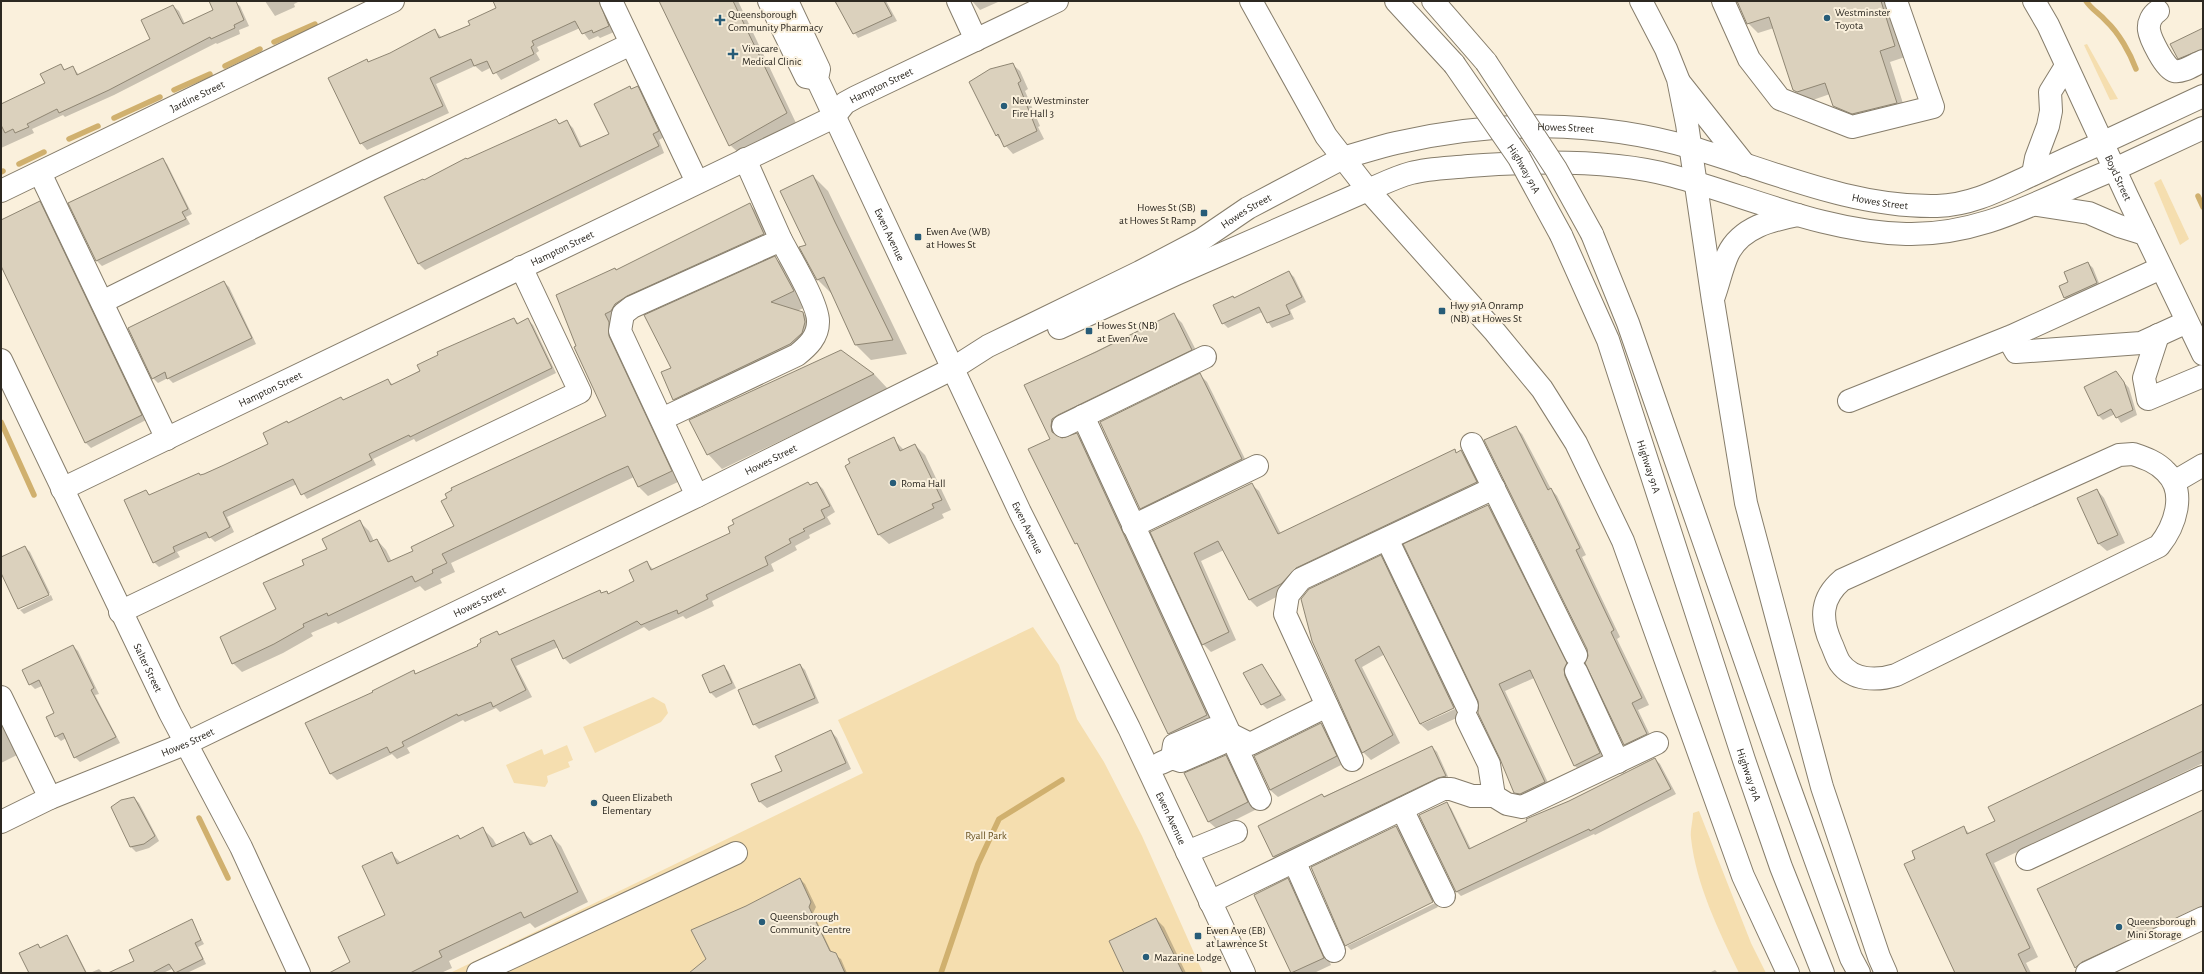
<svg xmlns="http://www.w3.org/2000/svg" width="2204" height="974" viewBox="0 0 2204 974" font-family="'Alegreya Sans',sans-serif">
  <style>
    .green { fill: #f5deaf }
    .shadow { fill: #0003 }
    .lines { fill: none; stroke-linecap: round; stroke-linejoin: round }
    .stream { stroke: #d0b06e; stroke-width: 5.5 }
    .building { fill: #dbd1bd; stroke: #8f8673 }
    .minor-casing { stroke: #867d6b; stroke-width: 24 }
    .major-casing { stroke: #867d6b; stroke-width: 24 }
    .highway-casing { stroke: #867d6b; stroke-width: 24 }
    .minor { stroke: #fff; stroke-width: 22 }
    .major { stroke: #fff; stroke-width: 22 }
    .highway { stroke: #fff; stroke-width: 22 }
    .highway-bridge-casing { stroke: #867d6b; stroke-width: 24; stroke-linecap: butt }
    .highway-bridge { stroke: #fff; stroke-width: 22 }
    .poi-dot { fill: #275c78; stroke: #faf0dc; stroke-width: 1.5 }
    .labels { text-anchor: middle; dominant-baseline: central; stroke-width: 4; stroke-linejoin: round; paint-order: stroke }
    .poi-label { font-size: 11px; fill: #2c2821; stroke: #faf0dc; text-anchor: start }
    .street-label { font-size: 11px; fill: #2c2821; stroke: #faf0dc }
    .park-label { font-size: 11px; fill: #695220; stroke: #faf0dc }
  </style>
  <rect width="100%" height="100%" fill="#faf0dc"/>
  <g class="green">
    <path d="M2087,44L2118,99L2110,100L2084,45Z"/>
    <path d="M2161,179L2189,239L2180,245L2154,183Z"/>
    <path d="M1033,627L1059,665L1077,719L1104,762L1142,836L1203,973H450L863,773L838,720Z"/>
    <path d="M653,697L665,704L668,713L661,722L595,753L583,727Z"/>
    <path d="M567,745L573,760L568,762L570,767L547,776L548,782L545,787L514,783L506,765L542,749L544,755Z"/>
    <path d="M1699,811L1751,943L1766,973H1739C1719,931 1696,885 1691,838C1690,830 1693,821 1693,813Z"/>
  </g>
  <g class="shadow">
    <path d="M233,1L240,6L249,26L239,30L240,34L217,44L216,43L114,95L65,117L63,115L32,129L34,133L1,148V106L46,83L60,65L65,70L73,67L79,75L151,39L173,6L179,11L185,24Z"/>
    <path d="M265,1H300L294,4L295,7L275,16Z"/>
    <path d="M502,1H605L614,32L600,38L598,36L589,40L580,28L537,47L539,51L536,53L540,60L501,80L492,67L482,72L475,66L436,84L449,113L367,150L361,143L367,61L369,63L391,54L435,30L442,38L471,25L498,9Z"/>
    <path d="M660,1H738L796,123L740,154L730,145Z"/>
    <path d="M834,1H886L897,21L858,38Z"/>
    <path d="M972,1H997L998,2L980,10Z"/>
    <path d="M1738,1H1887L1905,57L1890,62L1906,113L1844,116L1833,105L1830,94L1807,102L1804,100L1794,90L1774,28L1758,33L1748,23Z"/>
    <path d="M2203,29V58L2185,65L2178,57Z"/>
    <path d="M1012,64L1020,71L1028,89L1025,91L1040,126L1038,127L1044,139L1013,154L996,135Z"/>
    <path d="M637,87L643,93L664,137L659,140L664,153L425,270L419,264L385,198L556,120L561,125L567,122L573,128L582,147L610,135L630,88L632,90Z"/>
    <path d="M162,159L167,164L192,214L186,217L190,224L102,266L97,261L69,203Z"/>
    <path d="M813,176L828,191L907,354L871,360L856,345L833,295L818,280L801,248L807,245Z"/>
    <path d="M39,203L44,208L146,420L91,448L86,443L1,263V221Z"/>
    <path d="M750,205L759,214L773,243L624,313L680,481L648,496L639,487L634,477L451,563L455,572L440,579L442,583L425,591L420,586L338,624L336,622L311,633L313,636L283,653L242,672L233,663L277,609L305,565L328,549L360,522L369,531L374,541L377,540L386,550L392,562L414,551L455,526L608,416L578,346L615,269L617,270Z"/>
    <path d="M775,258L790,272L808,306L797,311L803,313L818,328L689,414L674,399L672,369Z"/>
    <path d="M2088,263L2093,268L2101,288L2070,303L2065,298L2060,286L2069,282Z"/>
    <path d="M1289,272L1294,277L1306,302L1290,310L1294,319L1272,328L1262,312L1228,328L1223,323L1235,299Z"/>
    <path d="M224,282L229,287L256,344L173,383L168,378L158,383L153,378Z"/>
    <path d="M1173,314L1182,323L1200,358L1059,435L1062,440L1077,434L1085,443L1215,724L1177,742L1169,734L1080,547L1076,543L1051,440L1026,385Z"/>
    <path d="M514,319L519,324L528,320L533,325L556,373L416,442L414,439L373,459L376,465L307,499L297,484L227,517L234,532L215,542L210,537L177,552L180,557L159,567L154,562L146,491L150,496L204,475L269,444L288,424L388,380L393,385Z"/>
    <path d="M841,351L874,374L888,389L722,469L708,454Z"/>
    <path d="M1200,375L1207,382L1249,467L1148,516L1141,508Z"/>
    <path d="M2120,378L2129,388L2137,415L2121,423L2115,414L2103,420L2098,415Z"/>
    <path d="M1515,427L1522,434L1551,489L1557,496L1586,555L1582,557L1620,637L1617,639L1649,705L1638,710L1653,741L1632,751L1625,744L1589,656Z"/>
    <path d="M893,439L904,450L915,445L925,455L951,510L942,514L944,518L889,544L878,534Z"/>
    <path d="M1454,450L1457,453L1461,452L1469,459L1484,490L1257,607L1250,600L1224,550L1201,561L1236,640L1211,652L1203,644L1152,532L1251,484L1259,491L1281,534Z"/>
    <path d="M808,483L811,486L817,483L823,489L835,512L827,517L831,524L809,535L810,538L795,546L797,550L771,564L774,571L712,601L714,606L686,619L683,616L649,631L644,627L570,664L564,658L558,647L516,666L532,697L500,712L496,708L465,722L463,720L407,748L410,753L397,759L392,754L337,780L330,773L374,693L413,672L416,674L479,647L496,632L501,636L600,591L602,594L607,592L609,595L635,582L647,563L653,569L732,534Z"/>
    <path d="M2097,490L2104,498L2125,543L2107,551L2099,544L2078,499Z"/>
    <path d="M1488,506L1495,513L1573,670L1606,760L1581,772L1574,765L1534,678L1505,691L1551,789L1522,799L1515,792L1501,758Z"/>
    <path d="M25,547L30,552L50,593L20,608V609L1,571V558Z"/>
    <path d="M1381,556L1388,564L1456,706L1422,722V724L1457,708L1461,716L1428,731L1420,724L1385,654L1362,667L1400,743L1371,760L1363,752L1313,641Z"/>
    <path d="M51,595L53,600L24,614L20,610Z"/>
    <path d="M73,646L78,651L99,694L95,695L120,743L80,762L75,757L66,738L61,741L56,736L55,713L42,686L35,689L30,684Z"/>
    <path d="M800,665L805,670L819,703L759,729L754,724Z"/>
    <path d="M1262,665L1286,700L1267,709L1262,704Z"/>
    <path d="M723,666L728,671L736,688L716,698L711,693L703,675Z"/>
    <path d="M2203,705V763L1994,863L2038,957L2026,963L2031,973H1956L1917,859L1964,828L1970,834L1996,822Z"/>
    <path d="M1,722L17,755L1,763Z"/>
    <path d="M1321,724L1329,732L1343,764L1278,797L1270,790Z"/>
    <path d="M831,731L837,738L851,769L767,808L760,802L753,785L783,771Z"/>
    <path d="M1432,747L1437,752L1450,781L1279,862L1274,857L1259,826Z"/>
    <path d="M1226,756L1233,764L1255,810L1217,829L1209,822L1185,774Z"/>
    <path d="M1655,759L1660,764L1676,794L1595,835L1594,834L1461,896L1456,891L1446,803L1451,808L1471,849Z"/>
    <path d="M134,798L139,803L159,841L149,848L136,852L131,847Z"/>
    <path d="M2203,811V920L2082,973L2076,967L2038,890Z"/>
    <path d="M1396,827L1401,832L1434,901L1347,944V946L1346,945Z"/>
    <path d="M483,829L493,839L497,846L524,833L535,844L551,836L561,846L588,902L535,928L530,923L449,961L452,968L441,973H348L352,963L386,915L391,853L401,863L458,836L461,839Z"/>
    <path d="M800,879L805,884L816,907L813,913L832,953L841,959L847,973H691L708,959L746,907Z"/>
    <path d="M1288,879L1295,887L1331,965L1314,973H1291Z"/>
    <path d="M1435,903L1438,907L1351,950L1347,946Z"/>
    <path d="M1156,919L1164,927L1186,973H1126Z"/>
    <path d="M191,920L204,944L198,947L206,964L187,973H174L172,969L163,973H110L135,961Z"/>
    <path d="M67,936L70,940L87,973H30L38,945L42,949Z"/>
    <path d="M99,969L103,973H90Z"/>
    <path d="M1715,970L1718,973H1709Z"/>
  </g>
  <g class="lines">
    <g class="stream">
      <path d="M2086,1C2092,10 2099,13 2106,21C2119,33 2130,53 2136,69"/>
      <path d="M274,42L315,24"/>
      <path d="M225,66L260,49"/>
      <path d="M174,90L210,74"/>
      <path d="M114,118L160,97"/>
      <path d="M69,139L98,126"/>
      <path d="M19,164L44,152"/>
      <path d="M1,172L3,171"/>
      <path d="M2198,196L2203,207"/>
      <path d="M1,422L34,495"/>
      <path d="M199,818L228,878"/>
      <path d="M941,973L978,864L999,819L1062,780"/>
    </g>
  </g>
  <g class="building">
    <path d="M209,1H236L244,20L234,25L235,28L211,39L210,37L109,90L59,113L57,109L27,124L29,127L15,133L13,129L5,133L1,125V104L45,83L40,74L61,64L64,70L73,66L77,75L150,39L141,20L173,5L183,24L213,10Z"/>
    <path d="M493,1H599L609,26L593,33L592,30L582,34L575,21L532,41L534,45L531,47L534,54L493,74L487,61L474,66L471,59L430,78L443,106L360,144L328,78L367,59L368,62L390,53L435,29L439,38L470,25L468,21L496,8Z"/>
    <path d="M659,1H733L787,113L729,146Z"/>
    <path d="M835,1H884L892,16L853,34Z"/>
    <path d="M1737,1H1881L1895,46L1880,51L1897,103L1852,114L1833,106L1825,83L1797,92L1793,90L1769,17L1747,24Z"/>
    <path d="M2203,28V49L2178,59L2170,44Z"/>
    <path d="M1013,63L1021,81L1018,83L1037,131L1004,147L998,134L996,136L969,82L990,69Z"/>
    <path d="M630,86L631,89L638,86L659,131L653,134L659,146L418,264L384,197L423,179L424,180L466,158L467,159L556,119L559,124L567,120L580,147L609,134L594,104Z"/>
    <path d="M163,158L188,209L182,212L186,219L96,261L68,203Z"/>
    <path d="M813,175L835,222L893,340L855,345L824,277L817,280L799,247L806,245L780,191Z"/>
    <path d="M40,201L142,415L85,443L1,266V220Z"/>
    <path d="M750,203L764,234L627,296L615,304L611,311L605,314L609,322V336L672,471L638,487L628,466L608,475L442,554L447,563L432,570L433,573L415,582L412,576L328,616L327,613L303,624L304,627L274,644L232,664L220,637L276,609L263,583L304,565L302,560L327,549L322,539L360,520L370,542L377,539L388,562L413,551L411,547L454,526L441,501L447,498L445,494L452,490L451,488L606,416L574,347L576,346L556,295L615,268L616,270Z"/>
    <path d="M775,256L794,291L771,302L803,312L805,322L802,333L790,344L673,400L661,372L671,368L644,315Z"/>
    <path d="M2088,262L2097,283L2064,298L2059,286L2068,282L2064,272Z"/>
    <path d="M1289,271L1302,297L1286,305L1290,314L1267,323L1259,307L1222,324L1213,305L1233,296L1234,298Z"/>
    <path d="M224,281L252,338L167,379L165,372L152,379L128,328Z"/>
    <path d="M1174,313L1192,350L1058,415L1052,419L1051,426L1052,432L1062,438L1077,433L1207,715L1168,734L1077,543L1075,544L1028,449L1050,439L1024,385L1096,352Z"/>
    <path d="M514,318L517,324L528,318L552,368L410,437L409,435L369,454L372,460L301,495L293,479L223,512L230,527L209,538L206,532L173,547L175,552L153,563L124,500L146,490L149,495L199,473L200,475L204,474L224,465L268,444L263,433L287,421L288,423L341,397L343,400L388,379L391,385L420,371L417,365L438,355L437,352Z"/>
    <path d="M841,350L874,374L707,455L689,420Z"/>
    <path d="M2116,371L2124,382L2133,410L2116,418L2111,409L2098,416L2084,387Z"/>
    <path d="M1200,373L1242,459L1140,509L1100,422Z"/>
    <path d="M1516,426L1548,490L1551,488L1580,548L1576,550L1614,630L1611,632L1642,698L1632,703L1647,734L1624,745L1585,663L1588,656L1587,649L1484,440Z"/>
    <path d="M894,437L900,451L915,444L942,500L932,504L934,508L878,535L845,466L850,463L848,459Z"/>
    <path d="M1455,449L1456,453L1461,450L1477,482L1296,568L1281,584L1249,600L1218,541L1194,553L1229,632L1202,645L1150,532L1252,483L1278,534Z"/>
    <path d="M808,482L810,485L817,482L830,506L821,510L825,518L803,529L805,531L789,539L791,543L765,557L768,565L706,595L708,599L678,614L677,610L641,625L637,621L563,659L554,640L511,659L526,690L493,707L491,702L458,716L457,714L402,742L404,746L390,753L387,747L330,774L305,723L373,692L372,691L414,670L415,674L478,646L477,645L481,642L480,639L497,631L499,635L600,590L601,593L607,591L608,594L634,581L629,570L647,561L651,570L730,533L728,527L734,524L732,520Z"/>
    <path d="M2097,489L2118,535L2098,544L2077,498Z"/>
    <path d="M1488,505L1567,663L1564,669L1565,676L1600,753L1574,766L1530,670L1499,684L1545,782L1520,794L1514,793L1500,759L1478,713V701L1403,544Z"/>
    <path d="M25,546L49,595L18,609L1,573V557Z"/>
    <path d="M1381,555L1454,708L1420,724L1379,646L1355,660L1393,735L1362,753L1312,641L1301,599L1309,589Z"/>
    <path d="M73,645L94,688L91,690L116,737L74,758L63,733L55,737L46,717L54,713L39,680L29,685L22,670Z"/>
    <path d="M800,664L815,698L753,725L738,690Z"/>
    <path d="M1262,664L1281,695L1261,705L1243,673Z"/>
    <path d="M724,665L732,683L710,693L702,675Z"/>
    <path d="M2203,704V751L1986,854L2030,948L2018,954L2027,973H1955L1904,864L1915,859L1912,851L1964,826L1967,834L1995,821L1988,807Z"/>
    <path d="M1321,723L1337,756L1270,790L1254,756Z"/>
    <path d="M831,730L846,763L759,802L751,784L782,771L775,756Z"/>
    <path d="M1432,746L1446,776L1438,778L1273,857L1258,826L1322,794L1324,797Z"/>
    <path d="M1226,755L1248,802L1208,822L1184,773Z"/>
    <path d="M1655,758L1671,789L1590,831L1589,829L1456,892L1419,815L1447,802L1469,849L1527,821L1526,819L1569,801Z"/>
    <path d="M134,797L155,836L144,844L130,847L111,807L121,800Z"/>
    <path d="M2203,810V906L2082,962L2075,968L2037,889Z"/>
    <path d="M1396,826L1433,902L1345,946L1311,867Z"/>
    <path d="M483,827L492,847L524,832L530,845L551,835L578,892L524,918L521,912L439,951L442,957L410,973H329L350,962L338,937L385,915L362,866L392,852L397,864L458,835L460,839Z"/>
    <path d="M800,878L811,902L809,907L830,951L836,953L845,973H689L706,959L691,930L746,906Z"/>
    <path d="M1288,878L1324,958L1291,973L1254,895Z"/>
    <path d="M1156,918L1183,973H1124L1109,941Z"/>
    <path d="M192,919L201,940L195,943L203,959L175,973L169,964L152,973H108L134,961L129,950Z"/>
    <path d="M67,935L86,973H29L19,953L38,944L40,948Z"/>
  </g>
  <g class="lines">
    <g class="minor-casing">
      <g id="minor">
        <path d="M611,1L697,182"/>
        <path d="M769,1L806,77L817,79"/>
        <path id="s1" d="M787,1L819,69L817,79L1020,512L1129,728L1244,973"/>
        <path d="M958,1L976,40"/>
        <path d="M1723,1L1749,59L1780,99L1852,127L1933,107L1896,1"/>
        <path d="M2158,11C2152,15 2148,22 2149,30C2150,38 2165,69 2174,71C2183,73 2195,64 2203,61"/>
        <path d="M2102,143L2203,96"/>
        <path d="M2115,169L2203,128"/>
        <path d="M40,173L167,439"/>
        <path id="s2" d="M1,191L393,1"/>
        <path d="M102,302L369,170L631,44"/>
        <path d="M1059,328L1176,274L1368,190"/>
        <path d="M2158,335L2144,378L2148,399L2203,376"/>
        <path d="M2008,338L2016,352L2141,343L2187,322"/>
        <path id="s3" d="M1,360L170,713L241,847L299,973"/>
        <path d="M1849,401L2012,336L2161,268"/>
        <path d="M1083,416L1260,799"/>
        <path d="M662,419L797,355C808,346 818,337 818,322C819,305 790,257 781,240"/>
        <path d="M1063,426L1205,357"/>
        <path d="M1472,444L1576,655"/>
        <path d="M2133,454C2145,458 2157,462 2166,472C2187,492 2175,526 2159,546L1896,675C1877,681 1853,681 1840,663C1836,657 1834,649 1831,643C1820,618 1821,598 1842,580L2119,455Z"/>
        <path d="M2174,482L2203,465"/>
        <path id="s4" d="M62,489L834,117L845,103L856,97L1057,1"/>
        <path d="M697,496L620,331L623,314L632,307L781,240L745,159"/>
        <path d="M1133,526L1257,466"/>
        <path d="M1387,539L1467,706"/>
        <path d="M120,612L580,392L521,267"/>
        <path d="M1576,671L1618,762"/>
        <path d="M1,697L50,798"/>
        <path d="M1467,719L1489,764L1494,796"/>
        <path d="M1172,758L1174,745L1212,729L1228,733L1250,744L1327,706"/>
        <path d="M1352,760L1285,614L1288,595L1301,579L1494,488"/>
        <path d="M1161,763L1172,758L1181,761L1220,744L1223,731"/>
        <path d="M1402,809L1444,896"/>
        <path id="s5" d="M1,822L50,798L187,743L697,496L952,369L988,346L1140,272L1201,240L1248,208L1343,158"/>
        <path d="M1187,852L1236,832"/>
        <path d="M2027,859L2203,777"/>
        <path d="M1295,863L1334,951"/>
        <path d="M1210,902L1443,789H1451L1472,796H1494L1507,804L1522,807L1657,743"/>
        <path d="M478,973L736,853"/>
        <path d="M2087,973L2203,918"/>
      </g>
    </g>
    <g class="major-casing">
      <g id="major">
        <path id="s6" d="M2034,1L2048,25L2127,196L2203,354"/>
        <path id="s7" d="M1343,158C1361,153 1378,147 1396,143C1493,120 1597,120 1693,148C1772,171 1853,208 1937,206C1973,205 2003,188 2034,174C2057,163 2079,153 2102,143"/>
        <path d="M2033,174L2036,158L2048,126L2051,111L2050,92L2066,66"/>
        <path d="M1368,190C1382,184 1396,177 1411,173C1429,168 1450,168 1469,166C1533,161 1610,159 1673,176C1750,197 1825,232 1906,234C1985,236 2044,197 2115,169"/>
        <path d="M2037,205L2089,213L2119,226L2145,234"/>
      </g>
    </g>
    <g class="highway-casing">
      <g id="highway">
        <path d="M1251,1L1326,136L1368,190L1495,332L1542,389L1576,443L1623,541L1743,876L1788,973"/>
        <path d="M1396,1L1454,64"/>
        <path d="M1433,1L1486,62"/>
        <path d="M1641,1L1666,49L1678,79L1687,124L1713,301L1746,503L1822,787L1879,957L1886,973"/>
        <path d="M1680,83L1745,165"/>
        <path d="M1592,234L1628,323L1787,781L1851,958L1859,973"/>
        <path id="s8" d="M1561,235L1608,340L1744,760L1781,867L1823,973"/>
        <path d="M1714,296C1719,282 1722,267 1728,254C1741,227 1772,220 1798,215"/>
      </g>
    </g>
    <use href="#minor" class="minor"/>
    <use href="#major" class="major"/>
    <use href="#highway" class="highway"/>
    <g class="highway-bridge-casing">
      <g id="highway-bridge">
        <path d="M1486,62L1556,169L1592,234"/>
        <path id="s9" d="M1454,64L1519,158L1561,235"/>
      </g>
    </g>
    <use href="#highway-bridge" class="highway-bridge"/>
  </g>
  <g class="poi-dot">
    <circle cx="1827" cy="18" r="4"/>
    <path d="M718 14h4v4h4v4h-4v4h-4v-4h-4v-4h4z"/>
    <path d="M731 48h4v4h4v4h-4v4h-4v-4h-4v-4h4z"/>
    <circle cx="1004" cy="106" r="4"/>
    <rect x="1200" y="209" width="8" height="8" rx="2"/>
    <rect x="914" y="233" width="8" height="8" rx="2"/>
    <rect x="1438" y="307" width="8" height="8" rx="2"/>
    <rect x="1085" y="327" width="8" height="8" rx="2"/>
    <circle cx="893" cy="483" r="4"/>
    <circle cx="594" cy="803" r="4"/>
    <circle cx="762" cy="922" r="4"/>
    <circle cx="2119" cy="927" r="4"/>
    <rect x="1194" y="932" width="8" height="8" rx="2"/>
    <circle cx="1146" cy="957" r="4"/>
  </g>
  <g class="labels">
    <g class="poi-label">
      <text x="1835" y="12">Westminster<tspan x="1835" dy="13">Toyota</tspan></text>
      <text x="728" y="14">Queensborough<tspan x="728" dy="13">Community Pharmacy</tspan></text>
      <text x="742" y="48">Vivacare<tspan x="742" dy="13">Medical Clinic</tspan></text>
      <text x="1012" y="100">New Westminster<tspan x="1012" dy="13">Fire Hall 3</tspan></text>
      <text x="1196" y="207" text-anchor="end">Howes St (SB)<tspan x="1196" dy="13">at Howes St Ramp</tspan></text>
      <text x="926" y="231">Ewen Ave (WB)<tspan x="926" dy="13">at Howes St</tspan></text>
      <text x="1450" y="305">Hwy 91A Onramp<tspan x="1450" dy="13">(NB) at Howes St</tspan></text>
      <text x="1097" y="325">Howes St (NB)<tspan x="1097" dy="13">at Ewen Ave</tspan></text>
      <text x="901" y="483">Roma Hall</text>
      <text x="602" y="797">Queen Elizabeth<tspan x="602" dy="13">Elementary</tspan></text>
      <text x="770" y="916">Queensborough<tspan x="770" dy="13">Community Centre</tspan></text>
      <text x="2127" y="921">Queensborough<tspan x="2127" dy="13">Mini Storage</tspan></text>
      <text x="1206" y="930">Ewen Ave (EB)<tspan x="1206" dy="13">at Lawrence St</tspan></text>
      <text x="1154" y="957">Mazarine Lodge</text>
    </g>
    <g class="street-label">
      <text stroke="none"><textPath href="#s4" startOffset="915">Hampton Street</textPath></text>
      <text stroke="none"><textPath href="#s2" startOffset="218">Jardine Street</textPath></text>
      <text stroke="none"><textPath href="#s7" startOffset="226">Howes Street</textPath></text>
      <text stroke="none"><textPath href="#s9" startOffset="126">Highway 91A</textPath></text>
      <text stroke="none"><textPath href="#s6" startOffset="196">Boyd Street</textPath></text>
      <text stroke="none"><textPath href="#s7" startOffset="550">Howes Street</textPath></text>
      <text stroke="none"><textPath href="#s5" startOffset="1388">Howes Street</textPath></text>
      <text stroke="none"><textPath href="#s1" startOffset="257">Ewen Avenue</textPath></text>
      <text stroke="none"><textPath href="#s4" startOffset="555">Hampton Street</textPath></text>
      <text stroke="none"><textPath href="#s4" startOffset="231">Hampton Street</textPath></text>
      <text stroke="none"><textPath href="#s5" startOffset="851">Howes Street</textPath></text>
      <text stroke="none"><textPath href="#s8" startOffset="248">Highway 91A</textPath></text>
      <text stroke="none"><textPath href="#s1" startOffset="581">Ewen Avenue</textPath></text>
      <text stroke="none"><textPath href="#s5" startOffset="527">Howes Street</textPath></text>
      <text stroke="none"><textPath href="#s3" startOffset="341">Salter Street</textPath></text>
      <text stroke="none"><textPath href="#s5" startOffset="203">Howes Street</textPath></text>
      <text stroke="none"><textPath href="#s8" startOffset="572">Highway 91A</textPath></text>
      <text stroke="none"><textPath href="#s1" startOffset="905">Ewen Avenue</textPath></text>
    </g>
    <g class="park-label">
      <text x="986" y="835">Ryall Park</text>
    </g>
  </g>
  <rect width="2204" height="974" fill="none" stroke="#2c2821" stroke-width="4"/>
</svg>
